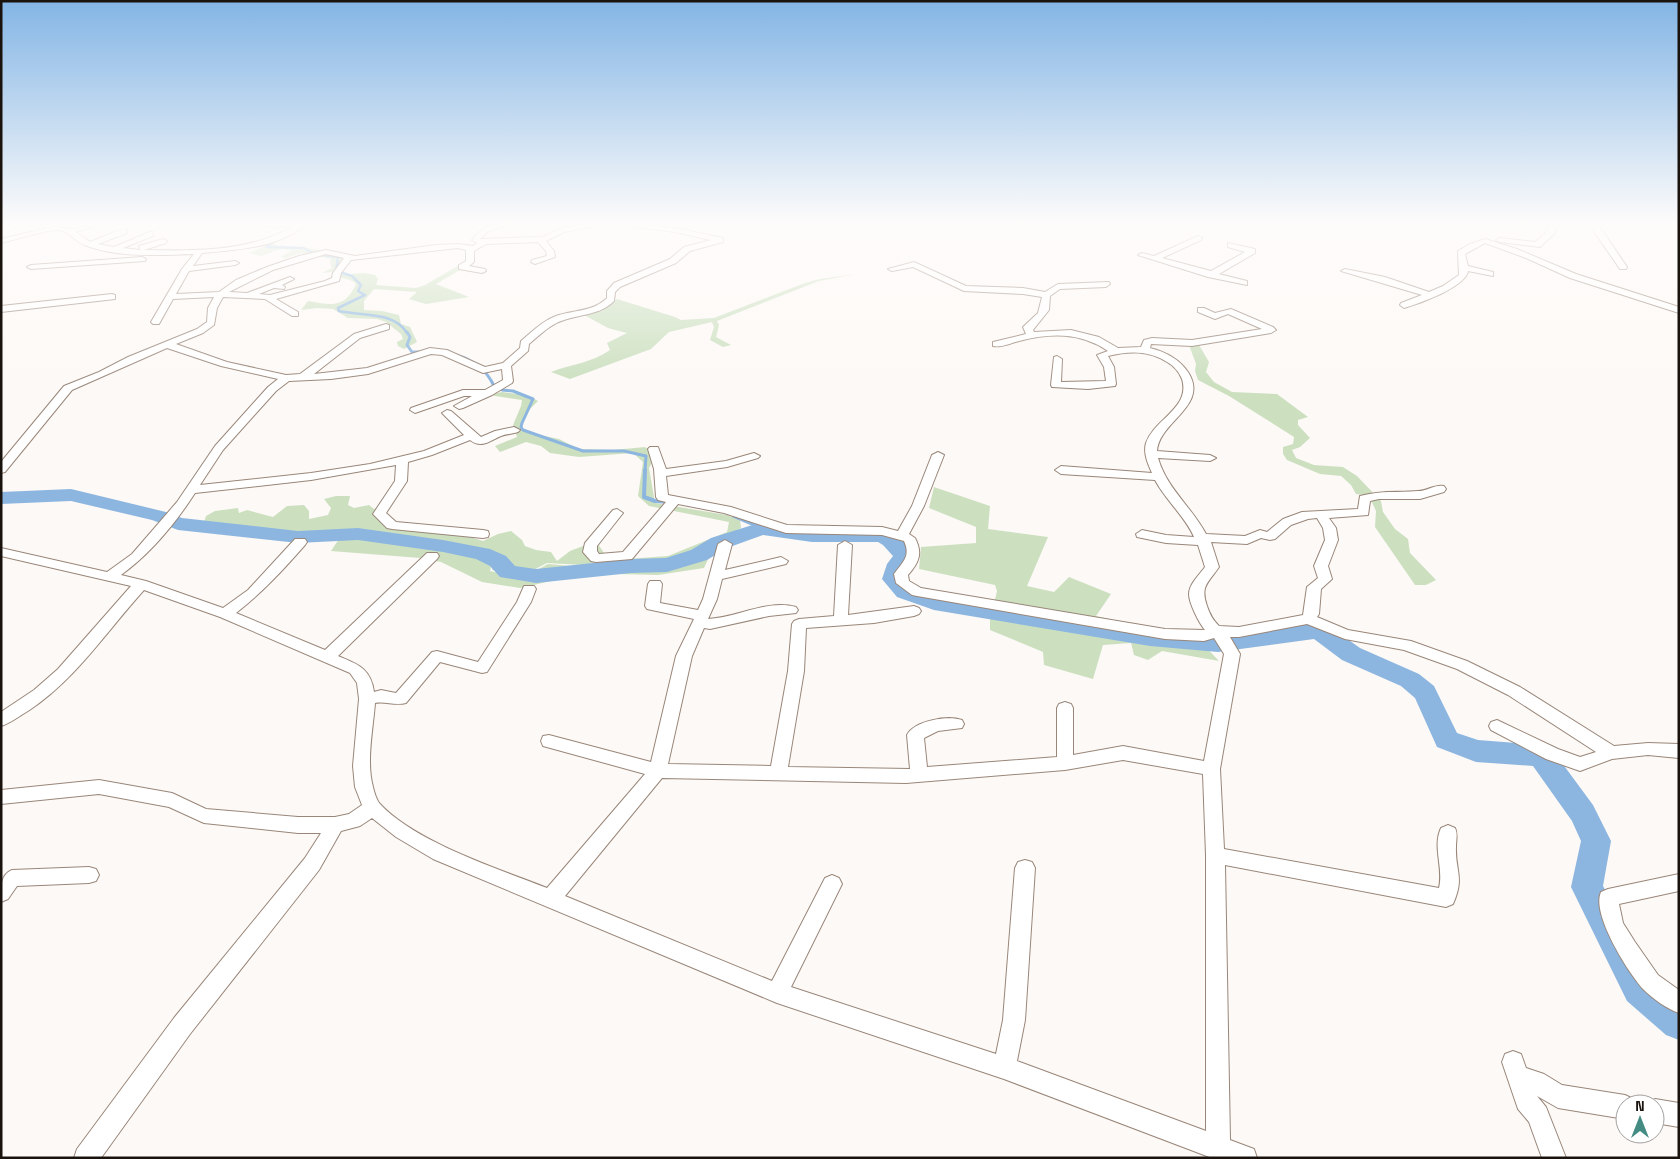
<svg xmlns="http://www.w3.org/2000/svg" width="1680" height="1159" viewBox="0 0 1680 1159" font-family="'Space Grotesk',sans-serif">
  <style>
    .green { fill: #cce0c0 }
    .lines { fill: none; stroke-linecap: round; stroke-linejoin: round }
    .stream-far2 { stroke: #8cb6e0; stroke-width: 2.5 }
    .stream-far1 { stroke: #8cb6e0; stroke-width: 3 }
    .stream { stroke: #8cb6e0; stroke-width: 4 }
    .river { fill: #8cb6e0; fill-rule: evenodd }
    .minor-casing { stroke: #998679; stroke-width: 2 }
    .minor { fill: #fff; fill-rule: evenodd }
  </style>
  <rect width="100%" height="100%" fill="#fdf9f6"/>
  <g class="green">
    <path d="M306,224L318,225L317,228L304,232H294L275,243V245C297,248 327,247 345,260L332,272L322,273L332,268L330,263L331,259L301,253L286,258L281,257L293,250L280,249L261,256L249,253L263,247L261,244L299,226Z"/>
    <path d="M466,251H472V263L436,284L469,297L426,304L409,299L417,292L374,289L364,301V310L382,311L399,315L401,324L410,327L417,342L404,349L398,346L397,342L403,339L401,334L386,322L377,319L348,318L333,309L317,308L301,310L308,301C330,305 345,309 356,284C351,278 343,280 337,275L364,273L375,275L378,279L376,285L416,288L425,285L461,264L465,261Z"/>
    <path d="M856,274L819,281L717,321L719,325L716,337L731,345L723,347L710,340L714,327L712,322L669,332L651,349L570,379L551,372C571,364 592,363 610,350L607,343L627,333L608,328L584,315L602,311L617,299L675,317L681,320L714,318L805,283L820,279Z"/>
    <path d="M1189,345H1199L1209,362L1206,372L1214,382L1232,392L1277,394L1308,417L1298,420V425L1310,438L1300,447L1292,450L1296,458L1314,465L1343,467L1357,476L1381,501L1383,512L1395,529L1408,539L1410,553L1436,580L1426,585H1415L1375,527L1376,511L1369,496L1356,494L1351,485L1341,476L1320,474L1287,460L1283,454V447L1293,444L1294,437L1229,396L1198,380L1195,371L1196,364Z"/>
    <path d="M502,392L527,395L538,401L530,409L520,427L535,434L559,439L579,449L613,450L645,447L656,455L649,468L655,503L727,515L740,520L741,528L715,544L704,568L658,575L614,574L569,577L520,588L482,582L441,562L420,558L331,551L341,536L378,537L401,546L437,545L443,552L494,555L490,571L522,578L548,564L597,568L627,559L668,556L727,532L729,522L649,506L638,496L643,462L633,453L579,457L550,453L541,446L526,442L500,452L495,446L517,437L513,425L521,406L522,400L489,395Z"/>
    <path d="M934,487L990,506L988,529L1048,537L1027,586L1054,592L1069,577L1111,594L1096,616L1198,639L1219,661L1162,651L1148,660L1134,655L1131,643L1103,645L1093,679L1044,665L1043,652L990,630V619L948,610L960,602L993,608L997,591L995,585L919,569L921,547L976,543V527L929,508Z"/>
    <path d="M336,496H350L348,505L354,508L369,505L374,509L381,507L390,524L461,534L483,541L498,534L511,531L522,540L525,546L536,550L551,552L557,561L570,551L596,541L604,553L616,554L622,552L634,555L601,566L547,563L522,576L492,570L497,553L461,551L462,544L449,545L356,533H274L239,527L223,528L203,526L206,516L215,511L238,508L239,513L247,510L273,517L287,506L304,505L309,511V519L328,515L331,508L324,499Z"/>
  </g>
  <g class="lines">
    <g class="stream-far2">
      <path d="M290,224H292"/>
      <path d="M298,229L310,224"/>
      <path d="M276,239L267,247L304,248L314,254L338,257L336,271L352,276L361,285L358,291L365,295L338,308L339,311C361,316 394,311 407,333"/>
    </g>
    <g class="stream-far1">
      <path d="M407,332L410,337L407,345L412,352H419"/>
      <path d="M456,355C474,360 486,369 494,386"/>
      <path d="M502,390L513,391L533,399L522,423L521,427L523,430L583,451H624L646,456L645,471"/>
    </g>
    <g class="stream">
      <path d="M645,470L644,497L655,501L669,502"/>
      <path d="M734,516L762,528"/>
    </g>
    <path class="river" d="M71,489L166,512L182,518L298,531L358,528L443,540L490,549L506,556L515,566L536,569L631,559L666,558L691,550L711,538L762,522L812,530H881L899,535L916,556L908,566L905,578L913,587L937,595L1150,630L1218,636L1318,622L1326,624L1360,648L1419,674L1434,686L1457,733L1478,740L1541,745L1551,748L1593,805L1611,841L1603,886L1651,977L1679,999V1040L1666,1035L1627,1001L1571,887L1581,841L1572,821L1533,766L1476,762L1437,747L1415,698L1401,686L1342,660L1314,639L1218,652L1150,646L934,610L897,597L882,579L887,564L893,556L883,545L878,542H812L763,535L727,548L707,560L667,572L631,573L536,583L500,577L490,566L476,559L443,552L358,540L298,543L178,530L152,520L71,501L1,504V492Z"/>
    <g class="minor-casing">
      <g id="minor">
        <path d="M8,224H18L19,225L15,227Z"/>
        <path d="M39,224C50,224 62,229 71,229C81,229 89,224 99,224L76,232L90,242C99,239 118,229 127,229V233L98,244L114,247L150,232H153V236L123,248L140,250L139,246L163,239L167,241L166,243L144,250C192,251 249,252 292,227L261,226L258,224H306C280,248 235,250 202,253L193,266L235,261L239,263L235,265L189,271L176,294L219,292L236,280L267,267L299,256L326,250L355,256L436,245L458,244L473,246L477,243L472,240C482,227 493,223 510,224L487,232L480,239L543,237L562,228L589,224H605L564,232L546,241L554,251L555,257L535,264L531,262L532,260L547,256L546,251L538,242L486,244L474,251V262L469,266L485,269L486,271L482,273L459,269V265L466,261V250L458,248L351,260L341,273L339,281L276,299L298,312V316H292L265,299L223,297L217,308L214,325L203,333L176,344L227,362L286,375L300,374L354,334L386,324L389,325V329L360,338L314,374L367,368L430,348L447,350L485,367L503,363L520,348L521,341C532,332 542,321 556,316C573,310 593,312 607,298V291L614,283L670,259L684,247L711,240L675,232L630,226L627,224L675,228L723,238V242L690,251L676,263L620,287L615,292L614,301C600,315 582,314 564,320C550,324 540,335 529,344L528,351L511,366L513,381L512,383L492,395L463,408L459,409L454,406L472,396H464L415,413L410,410L411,408L463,390H485L503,380L502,369L483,373L442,355L431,354L368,374L331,379L289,381L276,391L223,450L200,485L311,473L370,464L424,451L464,435L442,413L447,410L451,411L481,437L495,431L514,427L520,430L518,432C512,434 506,434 501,436C489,441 482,449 470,440L432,455L408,462L407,481L386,513L396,522L483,530L488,531L489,534L488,537L483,538L392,529L387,528L373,514L395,481L396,465L311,480L195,493C175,524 150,554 121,575L146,581L223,608L248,590L295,539H305L307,542L305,545C283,570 262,593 236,613L325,650L427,553H437L439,556L437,559L338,656C357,664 371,668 374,692L381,690L396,693L432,652L437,651L478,662L517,602L524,586H534L536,589L531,602L487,672L482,673L440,662L406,703C395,706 385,701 375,703C373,730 366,761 373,787C374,792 377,801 380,804C415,842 499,869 547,888L645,774L543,746L541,741L543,736L549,735L651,762L676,656L694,619L647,609L645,606L648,584L650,581H660L662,584L660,603L698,610L703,599L718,544L725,540L732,544L725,570L781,557L788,561L786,564L722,579L717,599L708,619C737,618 767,599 796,607L798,610L796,613L769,616L710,629L704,628L692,656L668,764L771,766L788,671L792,624L794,621L799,619L834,616L838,545L845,541L852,545L848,615L914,606L919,608L921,611L919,614L914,616L874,623L806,628L804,671L788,767L910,769L907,735C914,721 947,715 962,720L964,724L962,728L938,731L924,738L927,767L1057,757V708L1059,704L1065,702L1071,704L1073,708V755L1123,746L1204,761L1224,654L1214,638L1204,641L1165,639L917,596L912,595L896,583L894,574C903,562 911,556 904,541L882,535L786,533L724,513L678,504L632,559L596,562L591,561L583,552L585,543L613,510L617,509L623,513L597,546V551L599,554L623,552L666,502L658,500L656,497L654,469L648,449L650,447H658L666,469L726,461L754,453L760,456L758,458L727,467L666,476L668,495L731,507L787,525L882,527L898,531L912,506L932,455L938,452L944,455L924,506L909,534L915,538C923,553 919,563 908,575L909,581L921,588L1165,629L1205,630C1199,623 1189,603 1189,594C1189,584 1200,574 1205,567L1198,545L1166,543L1137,537L1136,534L1142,530L1166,535L1194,537C1185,516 1166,501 1155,480L1061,474L1055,470L1061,466L1152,473C1148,464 1143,453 1146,443C1154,419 1191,408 1182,379C1179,372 1174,366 1167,362C1148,350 1129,351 1108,356L1114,367L1116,384L1115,386L1088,389L1052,387L1051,385L1054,357L1057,356L1062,359L1061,382L1106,381L1104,367L1097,355L1108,351C1080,332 1050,333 1019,341C1011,343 1001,348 993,346V342L1026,334L1023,327L1038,313L1042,297L1023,294L964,291L913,267L892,271L888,269L914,262L966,286L1023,288L1045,292L1058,284L1109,282L1110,284L1106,287L1060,289L1050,296L1049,310L1033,330L1034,332L1071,330L1099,337L1118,348L1141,347L1144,340L1152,338L1192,340L1262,329L1228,314L1215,319L1198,312V308H1204L1215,313L1231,309L1273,327L1276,330L1271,333L1192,346L1151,344L1150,348C1166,352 1179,359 1188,372C1210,406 1159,421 1157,451L1210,455L1216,458L1210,461L1158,458C1167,489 1191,506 1206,534L1245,536L1260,530L1267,532L1283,519L1302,512L1358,509L1360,496C1383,490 1396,493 1418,491C1427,491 1435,484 1444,486L1446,489L1444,492L1420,499H1379L1370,501L1368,515L1329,518L1336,528L1338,540L1328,566L1332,579L1321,589L1319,614L1317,617L1348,630L1411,641L1467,661L1520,687L1614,746L1648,743L1679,744V758L1648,755L1612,759L1580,771L1546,759L1491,730L1489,726L1491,722L1497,720L1558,749L1580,757L1596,752L1508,695L1457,669L1404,650L1345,639L1307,624L1239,637H1230L1240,654L1220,769L1224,849L1439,888C1444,868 1432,847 1441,828L1448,825L1455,828C1458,834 1456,839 1456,847C1455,871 1465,877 1453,904L1446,907L1225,865L1230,1140L1254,1149L1257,1158H1212L1004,1079L777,1003L433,859L396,837L372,818L360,826L341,831L319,870L190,1034L101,1158H74L77,1149L174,1018L305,858L321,833H298L204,823L169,807L99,794L1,804V790L99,780L172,793L206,809L298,817H335L349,814L362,805L355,787L353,766L359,699L357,683L350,673L220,617L144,590C106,632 75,680 28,711C19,716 11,723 1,726V712L34,690L58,669L131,586L1,556V548L107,572L132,554L177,502L215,446L268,387L278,379L221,366L167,348L72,390L5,472L1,473V462L64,386L99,372L128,357L197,329L207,322L208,308L214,297L173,299L159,324H153L151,322L182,269L194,254C159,255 120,258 87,246C76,243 69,230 57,230C46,230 14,240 1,243V239L48,228ZM326,254L344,258L333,273L332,278L325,281L270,295L259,294L274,288L284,289L285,287L282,285L294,279L290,277L247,293L229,292L273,270ZM1317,518L1323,528L1325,540L1314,566L1318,578L1307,587L1303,615L1239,627L1219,626C1213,620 1210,615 1207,606C1200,586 1208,583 1219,567L1211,542L1247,544L1261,538L1270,540L1275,539L1291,525L1308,519ZM1123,760L1203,774L1206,855V1131L1017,1061L1025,1020L1035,868L1032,862L1025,860L1018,862L1015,868L1003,1020L996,1054L791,987L842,884L839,878L832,875L825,878L772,981L565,896L662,778L906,783L1065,770Z"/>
        <path d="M1549,224H1556L1555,233L1540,247L1500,242L1496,240L1500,238L1535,242L1547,232Z"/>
        <path d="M1586,224H1594L1599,226L1627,267L1626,269H1620L1593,230Z"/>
        <path d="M1198,236L1202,238L1201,240L1162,258L1211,271L1245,252L1228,247V243L1255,249V253L1219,274L1247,281V285L1208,277L1138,255L1142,253L1154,256Z"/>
        <path d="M1485,239L1517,249L1576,274L1679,307V313L1570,278L1526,258L1485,243L1465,254L1468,266L1493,272V276L1468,271C1466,287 1418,304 1404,308L1400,305L1401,303L1422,295L1341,271L1345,269L1385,277L1429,292L1443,286L1459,275L1458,251L1470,244Z"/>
        <path d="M142,257L146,259L145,261L31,269L27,267L31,265Z"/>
        <path d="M112,294L115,295V299L1,312V306Z"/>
        <path d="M89,867L96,869L99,875L96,881L89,883L17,886L8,899L1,902C1,888 0,875 12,870Z"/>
        <path d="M1679,874V891L1619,904L1623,923L1635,942L1658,975L1679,990V1013C1667,1009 1652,998 1643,989C1628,972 1591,914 1601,892L1608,889Z"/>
        <path d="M1513,1051L1521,1054L1526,1068L1544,1074L1562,1085L1625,1095L1633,1099L1635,1104H1625V1119L1558,1108L1537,1096L1546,1107L1566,1158H1542L1529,1122L1518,1109L1502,1062L1505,1054Z"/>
        <path d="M1655,1099L1679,1103V1127L1655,1123V1104H1646Z"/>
      </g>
    </g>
    <use href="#minor" class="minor"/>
  </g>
  <linearGradient id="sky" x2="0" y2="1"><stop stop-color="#83b5e5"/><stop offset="0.58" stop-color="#fefcfb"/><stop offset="1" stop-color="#fefcfb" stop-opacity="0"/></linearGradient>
  <rect width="1680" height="386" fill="url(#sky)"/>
  <rect width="1680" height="1159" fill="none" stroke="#19120d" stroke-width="5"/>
  <g transform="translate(1640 1119)"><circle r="24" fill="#ffffff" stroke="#a3a09e"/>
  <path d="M0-4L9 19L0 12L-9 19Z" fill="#448b84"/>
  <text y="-8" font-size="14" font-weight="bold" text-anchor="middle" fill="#19120d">N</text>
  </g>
</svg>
